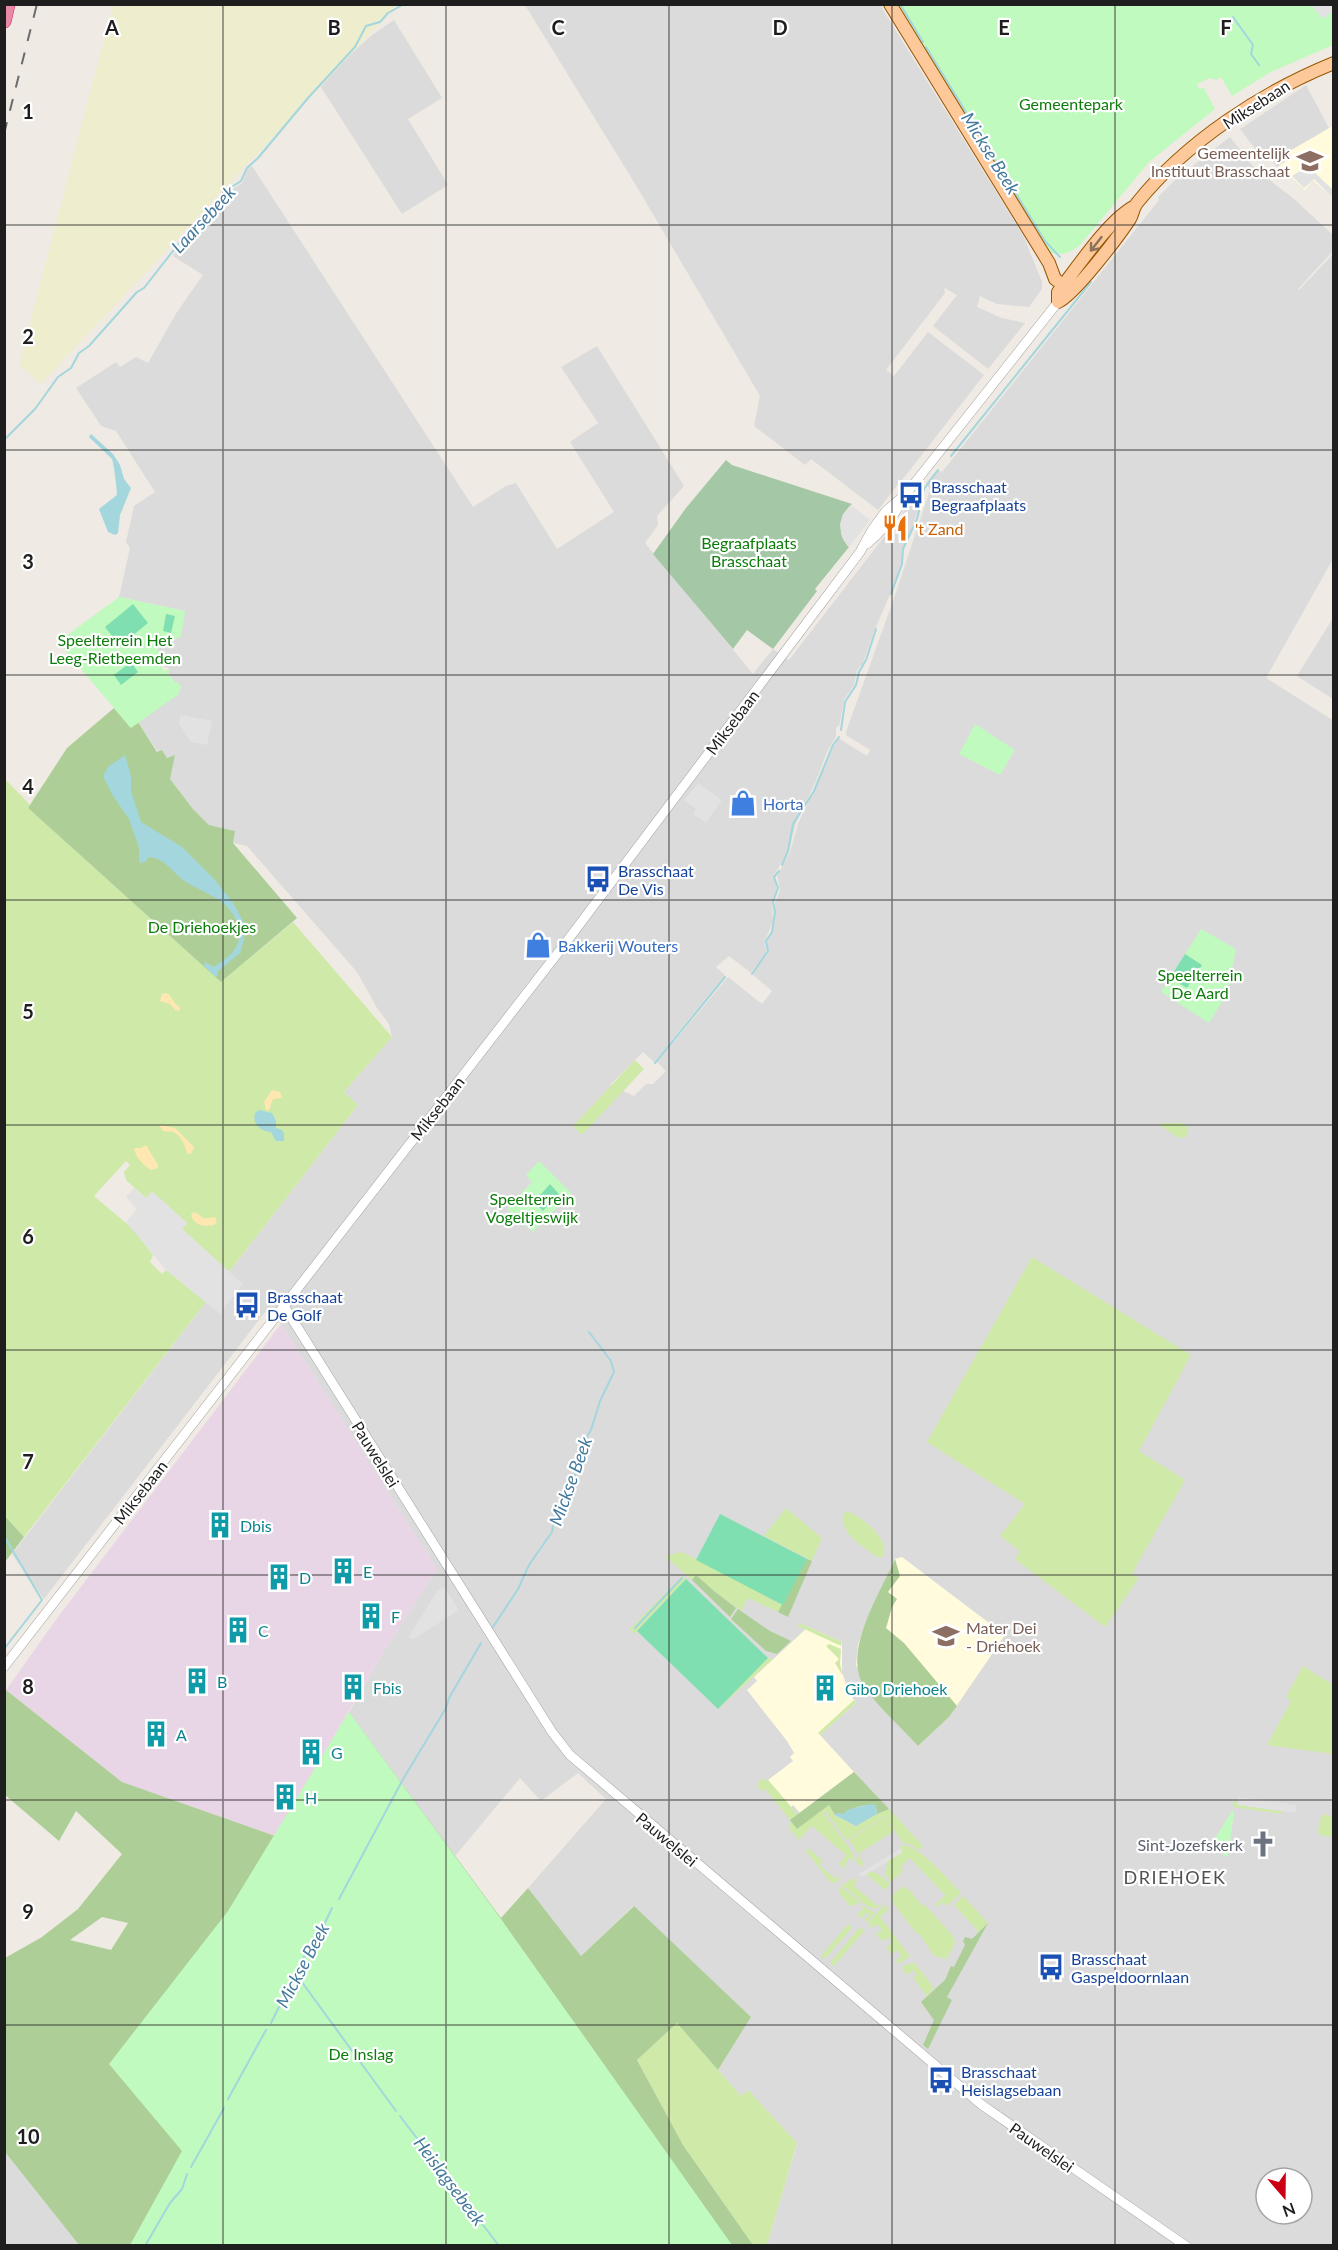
<svg xmlns="http://www.w3.org/2000/svg" width="1338" height="2250" viewBox="0 0 1338 2250" font-family="Lato,sans-serif">
  <style>
    .residential { fill: #dcdbdb; fill-rule: evenodd }
    .industrial { fill: #e8d5e6 }
    .education { fill: #fffbdc }
    .farmland { fill: #eeedce }
    .grass { fill: #cfeaa8 }
    .forest { fill: #adcf97; fill-rule: evenodd }
    .sand { fill: #ffe7b1 }
    .cemetery { fill: #a4c8a6 }
    .park { fill: #c1fabf }
    .pitch { fill: #80dfb1 }
    .parking { fill: #e2e2e2 }
    .water { fill: #a3d6dd }
    .lines { fill: none; stroke-linecap: round; stroke-linejoin: round }
    .stream { stroke: #a3d6dd; stroke-width: 2 }
    .minor-casing { stroke: #a2a2a2; stroke-width: 10 }
    .major-casing { stroke: #975600; stroke-width: 14 }
    .highway-casing { stroke: #dc2274; stroke-width: 15 }
    .minor { stroke: #fff; stroke-width: 9 }
    .major { stroke: #fdc89a; stroke-width: 12 }
    .highway { stroke: #e88aa5; stroke-width: 14 }
    .rail { stroke: #6c6c6c; stroke-width: 2; stroke-dasharray: 12 12; stroke-linecap: butt }
    .oneway { stroke: #8e735c }
    .grid { fill: none; stroke: #1e1e1e; stroke-width: 1.5; stroke-opacity: 0.55 }
    .labels { text-anchor: middle; dominant-baseline: central; stroke-width: 4.5; stroke-linejoin: round; paint-order: stroke }
    .park-label { font-size: 16px; fill: #0c7d0a; stroke: #fff }
    .street-label { font-size: 16px; fill: #1e1e1e; stroke: #fff }
    .education-label { font-size: 16px; fill: #785e54; stroke: #fff; text-anchor: end }
    .transit-label { font-size: 16px; fill: #164399; stroke: #fff; text-anchor: start }
    .food-label { font-size: 16px; fill: #c56008; stroke: #fff; text-anchor: start }
    .shop-label { font-size: 16px; fill: #366cbe; stroke: #fff; text-anchor: start }
    .culture-label { font-size: 16px; fill: #0d838f; stroke: #fff; text-anchor: start }
    .worship-label { font-size: 16px; fill: #5b616d; stroke: #fff; text-anchor: end }
    .water-label { font-size: 18px; font-style: italic; fill: #437a9e; stroke: #fff }
    .neighbourhood-label { font-size: 18px; letter-spacing: 1.5px; fill: #515151; stroke: #fff }
    .grid-label { font-size: 20px; text-anchor: middle; font-weight: bold; fill: #1e1e1e; stroke: #fff; stroke-width: 4.5; stroke-linejoin: round; paint-order: stroke }
  </style>
  <rect width="100%" height="100%" fill="#efeae3"/>
  <g class="residential">
    <path d="M525,5H880L1024,237L1042,282V289L1029,307L997,304L980,296L977,307L1002,318L1025,323L988,369L933,326L957,295L944,288L945,293L886,370L894,376L928,332L984,375L899,484L926,483L937,470L942,472L1159,200L1158,197L1177,178L1230,137L1253,166L1277,186V167L1271,159L1267,162L1263,159L1240,129L1306,85L1329,128L1289,152L1293,157L1277,167V186L1293,198L1333,235V251L1298,289L1299,290L1333,254V559L1266,678L1334,721L1333,2245H767L797,2144L748,2091L741,2096L718,2070L751,2017L633,1906L581,1956L528,1888L606,1799L578,1773L541,1801L520,1778L455,1856L349,1712L381,1656L437,1569L281,1324L265,1312L44,1599L12,1554L358,1105L344,1092L392,1037L389,1024L377,1008L357,972L247,846L233,843L234,831L209,825L193,809L170,779L167,758L162,750L158,752L138,722L177,694L175,683L168,672L170,669L156,662L154,658L161,643L157,640L158,636L181,626L185,611L119,597L130,548L126,542L134,506L155,492L116,431L101,426L76,388L116,362L120,367L136,357L148,363L177,312L203,275L173,256L185,239L192,236L215,208L227,200L231,190L242,183L248,169L252,166L473,507L506,486L516,483L557,549L614,512L570,442L598,423L561,367L597,346L684,486L657,516L658,525L645,543L753,674L773,649L789,660L914,498L920,503L908,540L903,547V557L896,580L873,634L863,663L857,670L854,685L844,700L841,717L839,726L836,727V736L827,752L816,781L796,823L789,851L774,875L777,890L772,902L773,921L765,941L766,953L751,973L729,956L716,967L725,975L654,1062L643,1052L610,1085L634,1096L646,1084H653L666,1071L657,1062L728,977L762,1004L772,991L752,974L769,952L767,942L775,921V903L780,890L777,876L790,852L798,824L838,738L867,756L870,750L846,735L847,729L893,601L930,490L926,483L898,484L878,510L811,459L805,465L754,426L760,396L637,187ZM1266,2178H1302V2214H1266Z"/>
    <path d="M394,20L442,98L408,119L448,185L402,214L321,87L344,60L372,35Z"/>
    <path d="M1333,618V699L1297,676Z"/>
    <path d="M5,2152L79,2245H5Z"/>
  </g>
  <path class="industrial" d="M281,1324L437,1569L381,1656L275,1836L122,1782L6,1690L58,1617Z"/>
  <g class="education">
    <path d="M1333,126V198L1313,180L1305,190L1279,166L1292,157L1288,152Z"/>
    <path d="M902,1557L1005,1635L949,1717L918,1746L865,1687L856,1665L858,1645L864,1627L895,1559Z"/>
    <path d="M808,1627L842,1642V1672L848,1690L856,1703L820,1735L854,1772L800,1813L793,1805L791,1807L768,1780L793,1761L790,1757L794,1753L787,1741L747,1690L757,1681L754,1677Z"/>
  </g>
  <path class="farmland" d="M113,5H397L41,384L19,365Z"/>
  <g class="grass">
    <path d="M5,779L30,805L28,808L221,982L293,922L392,1037L344,1092L358,1105L229,1272L182,1229L187,1223L152,1192L146,1198L126,1180L124,1172L130,1165L126,1161L94,1196L133,1229L153,1255L150,1262L162,1274L166,1270L206,1302L24,1537L5,1516Z"/>
    <path d="M635,1060L644,1069L582,1135L573,1126Z"/>
    <path d="M1160,1123H1181L1188,1127V1133L1185,1137L1179,1138L1161,1126Z"/>
    <path d="M1032,1257L1191,1355L1139,1451L1185,1480L1132,1574L1139,1578L1105,1627L1015,1559L1020,1551L1000,1536L1025,1504L927,1442Z"/>
    <path d="M786,1508L822,1538L812,1561L764,1536Z"/>
    <path d="M847,1511C862,1517 891,1539 883,1557H877C863,1546 840,1535 843,1514Z"/>
    <path d="M682,1552L783,1605L778,1612L748,1598L741,1611L714,1591L696,1575L692,1580L665,1556Z"/>
    <path d="M682,1576L686,1579L634,1634L630,1629Z"/>
    <path d="M799,1623L842,1642L841,1646L798,1626Z"/>
    <path d="M829,1644L841,1649L840,1664L843,1676L835,1663L839,1659L826,1646Z"/>
    <path d="M768,1658L773,1659L718,1709Z"/>
    <path d="M1303,1666L1333,1685V1754L1267,1745L1291,1701L1286,1697Z"/>
    <path d="M854,1700L856,1703L820,1735L818,1733Z"/>
    <path d="M763,1778L766,1781L768,1780L798,1815L790,1820L765,1789L760,1791L757,1784Z"/>
    <path d="M1233,1796L1238,1805L1282,1811V1814L1233,1807Z"/>
    <path d="M829,1804L835,1816L846,1820L854,1827L880,1812L889,1809L923,1846L919,1850L910,1844L903,1843L885,1816L847,1840L824,1810L823,1812L853,1853L855,1861L850,1858L844,1866L846,1870L839,1864L846,1855L812,1826L799,1840L789,1828L791,1821L797,1829Z"/>
    <path d="M1326,1814L1332,1817V1834L1330,1837L1320,1835L1318,1831L1321,1817Z"/>
    <path d="M885,1817L894,1831L858,1854L864,1865L861,1866L856,1862L858,1854L849,1840Z"/>
    <path d="M903,1845C919,1845 950,1881 961,1893L947,1906L943,1902L937,1907L935,1905L945,1895L910,1858L900,1867L903,1871L891,1882L885,1874L888,1860L902,1852L900,1847Z"/>
    <path d="M808,1848L823,1861L819,1865L836,1879L840,1875L841,1876L836,1883H831L806,1851Z"/>
    <path d="M871,1871L880,1875L890,1884L885,1890L866,1874Z"/>
    <path d="M853,1878L857,1881L854,1886L878,1906L883,1904C868,1918 857,1892 841,1886Z"/>
    <path d="M903,1886L914,1894L913,1895L923,1906L925,1905L953,1936L955,1943L947,1959L934,1956L919,1933L917,1934L893,1903L892,1896Z"/>
    <path d="M840,1887C855,1894 861,1909 875,1912L867,1922L864,1920L869,1915L867,1912L861,1918L857,1914L863,1909L861,1904L857,1903L851,1907L839,1893Z"/>
    <path d="M963,1896L988,1923L979,1932L954,1905Z"/>
    <path d="M884,1905L888,1910L880,1917L910,1956L899,1964L896,1960L902,1956L897,1950L892,1954L886,1947L892,1943L888,1937L882,1941L876,1934L882,1930L877,1924L872,1928L868,1923Z"/>
    <path d="M848,1924L852,1928L825,1959L821,1956Z"/>
    <path d="M859,1928L865,1930L834,1966L830,1963Z"/>
    <path d="M914,1962L934,1988L927,1996L913,1978L917,1975L913,1970L906,1975L902,1967L908,1963L910,1965Z"/>
    <path d="M677,2023L741,2096L748,2090L797,2143L767,2245H753L683,2145L637,2060Z"/>
  </g>
  <g class="forest">
    <path d="M114,708L130,727L138,722L157,752L162,750L167,758L175,755L170,779L193,809L209,825L235,831L233,843L297,918L221,982L28,808L67,748Z"/>
    <path d="M5,1516L24,1537L5,1562Z"/>
    <path d="M807,1559L812,1561L788,1617L778,1612Z"/>
    <path d="M895,1559L900,1576L888,1592L897,1599C890,1608 890,1617 886,1628L904,1643L957,1706L949,1717L918,1746C901,1727 880,1709 865,1688C841,1652 880,1594 895,1559Z"/>
    <path d="M696,1575L714,1591L736,1608L730,1617L692,1580Z"/>
    <path d="M738,1609L770,1631L791,1641L777,1654L766,1651L731,1619Z"/>
    <path d="M6,1690L122,1782L275,1836L349,1712L501,1918L528,1888L581,1956L634,1906L751,2017L718,2070L677,2023L637,2060L683,2145L753,2245H79L5,2152V1958L42,1937L78,1909L122,1854L76,1811L59,1841L5,1795ZM102,1917L128,1923L111,1950L70,1940Z"/>
    <path d="M854,1772L889,1809L877,1814L876,1806C868,1803 849,1808 844,1814L836,1813L835,1815L829,1805L797,1829L790,1820Z"/>
    <path d="M988,1923L947,1997L952,2000L928,2049L923,2045L934,2020L921,2002L945,1980L951,1966L954,1967L965,1945L963,1941L965,1937L972,1939Z"/>
  </g>
  <g class="sand">
    <path d="M166,993C172,995 173,1004 180,1007V1010L176,1011L170,1004L160,1001L162,994Z"/>
    <path d="M272,1090L280,1092L282,1098L273,1099L269,1110H266L264,1102Z"/>
    <path d="M159,1125L175,1128L194,1147L191,1154L187,1153C185,1145 181,1135 173,1132C170,1131 166,1132 163,1131Z"/>
    <path d="M146,1145L158,1165V1168L151,1170C145,1167 135,1157 134,1148H141Z"/>
    <path d="M194,1212C209,1219 195,1220 215,1217L217,1222L214,1225C204,1227 195,1226 191,1215Z"/>
  </g>
  <path class="cemetery" d="M726,460L732,465L852,504C839,515 836,534 849,547L815,589L817,591L773,649L747,630L733,649L653,554L686,508Z"/>
  <g class="park">
    <path d="M895,5H1333V45L1269,73L1232,96L1221,77L1216,80L1210,78L1197,84L1199,89L1204,88L1215,109L1149,162L1080,245C1069,254 1061,256 1047,252Z"/>
    <path d="M119,597L185,611L181,636L174,640L158,636L157,640L164,646L159,645L157,651L163,652L154,658L157,662L164,660L160,664L164,671L170,669L168,673L175,682H178L181,687L179,694L131,728L58,642Z"/>
    <path d="M975,724L1015,750L1000,775L959,754Z"/>
    <path d="M1201,929L1236,949L1227,993L1209,1023L1161,992Z"/>
    <path d="M539,1161L571,1193L533,1232L507,1209L532,1182L526,1175Z"/>
    <path d="M349,1712L501,1919L732,2245H130L182,2151L109,2064L228,1911Z"/>
    <path d="M1232,1811L1234,1812L1228,1856L1224,1857L1216,1837Z"/>
  </g>
  <g class="pitch">
    <path d="M133,604L148,623L120,646L105,627Z"/>
    <path d="M166,614L175,616L171,633L163,631Z"/>
    <path d="M131,662L138,672L121,685L114,675Z"/>
    <path d="M1185,954L1202,965L1187,988L1170,978Z"/>
    <path d="M550,1184L559,1194L543,1211L534,1202Z"/>
    <path d="M720,1514L807,1559L783,1605L696,1560Z"/>
    <path d="M686,1579L768,1658L718,1709L637,1631Z"/>
  </g>
  <g class="parking">
    <path d="M1311,5H1333V11L1323,19Z"/>
    <path d="M1308,166L1333,190V198L1314,179L1304,188L1292,176Z"/>
    <path d="M851,505L870,520L849,547L842,537L840,524L843,514Z"/>
    <path d="M181,715L212,721L207,745L191,742L179,724Z"/>
    <path d="M698,783L722,800L706,823L693,814L696,809L684,800Z"/>
    <path d="M134,1188L146,1198L152,1191L187,1223L182,1229L243,1284L220,1314L166,1270L126,1222L137,1209L126,1197Z"/>
    <path d="M444,1587L459,1610L414,1639L408,1638L437,1591Z"/>
    <path d="M1238,1797L1297,1805L1295,1813L1237,1805Z"/>
    <path d="M901,1848L903,1852L862,1877L859,1874Z"/>
  </g>
  <g class="water">
    <path d="M91,434L113,454L120,465L124,479L131,488L120,515L118,533L115,535L108,532L99,509L117,495C117,489 114,464 112,459L89,437Z"/>
    <path d="M125,755L131,776V791L141,822L182,847L215,880L233,903L243,921L244,940L240,953L217,972L218,975L216,977L204,966L205,962L214,967C221,962 231,956 235,949C245,934 236,913 223,903C212,894 196,889 183,880C172,871 164,858 149,857L145,862L139,863V848L129,819L113,796L103,776L108,767Z"/>
    <path d="M259,1110L272,1113L276,1121V1128L282,1130L284,1133V1141H276L271,1132C261,1131 252,1125 255,1113Z"/>
    <path d="M871,1804L876,1805L877,1814L856,1826L835,1815L836,1813L844,1814L847,1810Z"/>
  </g>
  <g class="lines">
    <g class="stream">
      <path d="M900,4L923,42"/>
      <path d="M1233,17L1253,45L1251,54L1259,65"/>
      <path d="M926,47L1045,241L1060,257"/>
      <path d="M4,440L35,409L58,377L71,368L79,353L89,346L137,292L144,288L180,242L191,234L214,206L224,200L230,188L241,181L247,168L258,158L308,98L355,47L366,26L380,22L388,13L404,4"/>
      <path d="M951,456L1091,282"/>
      <path d="M891,594L902,564L903,549L917,519L924,489L938,470"/>
      <path d="M841,730L845,702L856,685L859,672L866,660L876,629"/>
      <path d="M782,865L788,851L793,824L814,791L833,745L839,737"/>
      <path d="M752,974L768,951L766,941L772,932L775,912L773,902L778,888L774,877L779,871"/>
      <path d="M655,1063L725,977"/>
      <path d="M4,1536L42,1600L4,1649"/>
      <path d="M493,1627L518,1589L529,1565L552,1532L555,1515L562,1502L564,1491L574,1480L580,1456L584,1449V1441L591,1430L600,1401L614,1372L611,1361L589,1332"/>
      <path d="M635,1628L682,1578"/>
      <path d="M339,1899L402,1781L446,1708L449,1698L481,1643"/>
      <path d="M296,1974L396,2111"/>
      <path d="M271,2023L313,1939L322,1929L332,1908"/>
      <path d="M228,2099L266,2030"/>
      <path d="M400,2116L499,2246"/>
      <path d="M191,2167L224,2108"/>
      <path d="M145,2246L170,2203L182,2189L187,2174"/>
    </g>
    <g class="minor-casing">
      <g id="minor">
        <path d="M867,544C884,530 896,513 906,494L1058,302"/>
        <path d="M284,1306L552,1732L570,1755L982,2105L1186,2246"/>
        <path d="M4,1667L564,945L860,552L872,530L886,511L906,494"/>
      </g>
    </g>
    <g class="major-casing">
      <g id="major">
        <path d="M890,4L1049,263L1055,279L1068,289"/>
        <path d="M1135,206C1109,219 1077,268 1058,292V302C1075,294 1118,237 1130,219C1133,214 1133,208 1137,203C1186,142 1262,92 1334,63"/>
      </g>
    </g>
    <g class="highway-casing">
      <path id="highway" d="M4,21L8,4"/>
    </g>
    <use href="#minor" class="minor"/>
    <use href="#major" class="major"/>
    <use href="#highway" class="highway"/>
    <path class="rail" d="M4,134L37,4"/>
  </g>
  <defs><path id="oneway-shaft" d="M-6 0H5M1.5-3L5.5 0L1.5 3" fill="none" stroke-width="1.6" stroke-linecap="round" stroke-linejoin="round" transform="scale(1.5)"/></defs>
  <use class="oneway" href="#oneway-shaft" transform="translate(1096 244) rotate(128)"/>
  <path class="grid" d="M223,4V2246M446,4V2246M669,4V2246M892,4V2246M1115,4V2246M4,225H1334M4,450H1334M4,675H1334M4,900H1334M4,1125H1334M4,1350H1334M4,1575H1334M4,1800H1334M4,2025H1334"/>
  <defs>
    <g id="school-bare" transform="scale(2.07)"><path d="M0-5L7-2L0 1L-7-2ZM-4 1L0 2.5L4 1V4Q0 6-4 4Z" fill="#8d6e63" stroke="#fff" stroke-width="2.5" paint-order="stroke"/></g>
    <g id="bus-bare" transform="scale(2.07)"><path d="M-5-6H5V4H4V6H2V4H-2V6H-4V4H-5ZM-3.5-4V0h7V-4ZM-3.5 1.2v1.5H-2V1.2ZM2 1.2v1.5H3.5V1.2Z" fill="#1a4fb4" stroke="#fff" stroke-width="2.5" paint-order="stroke"/></g>
    <g id="restaurant-bare" transform="scale(2.07)"><path d="M-5-6h1v4h1v-4h1v4h1v-4h1v5L-1.5 .5V6h-2V.5L-5-1ZM5-6V6H3V1.5H1.5Q1.5-4 5-6Z" fill="#e8710a" stroke="#fff" stroke-width="2.5" paint-order="stroke"/></g>
    <g id="shop-bare" transform="scale(2.07)"><path d="M-5-2.5h2.3a2.7 3.5 0 0 1 5.4 0H5L5.5 6h-11ZM-1.5-2.5h3a1.5 2.3 0 0 0-3 0Z" fill="#3f7fe0" stroke="#fff" stroke-width="2.5" paint-order="stroke"/></g>
    <g id="building-bare" transform="scale(2.07)"><path d="M-4-6H4V6H1V3H-1V6H-4ZM-2.5-4.3h1.7v1.8h-1.7ZM.8-4.3h1.7v1.8H.8ZM-2.5-1h1.7V.8h-1.7ZM.8-1h1.7V.8H.8Z" fill="#0f9aa8" stroke="#fff" stroke-width="2.5" paint-order="stroke"/></g>
    <g id="church-bare" transform="scale(2.07)"><path d="M-1.2-6h2.4v3.5h3.3v2.4h-3.3V6h-2.4V-.1h-3.3v-2.4h3.3Z" fill="#6b7280" stroke="#fff" stroke-width="2.5" paint-order="stroke"/></g>
  </defs>
  <g fill-rule="evenodd">
    <use href="#school-bare" x="1310" y="161"/>
    <use href="#bus-bare" x="911" y="495"/>
    <use href="#restaurant-bare" x="895" y="528"/>
    <use href="#shop-bare" x="743" y="803"/>
    <use href="#bus-bare" x="598" y="879"/>
    <use href="#shop-bare" x="538" y="945"/>
    <use href="#bus-bare" x="247" y="1305"/>
    <use href="#building-bare" x="220" y="1525"/>
    <use href="#building-bare" x="343" y="1571"/>
    <use href="#building-bare" x="279" y="1577"/>
    <use href="#building-bare" x="371" y="1616"/>
    <use href="#building-bare" x="238" y="1630"/>
    <use href="#school-bare" x="946" y="1636"/>
    <use href="#building-bare" x="197" y="1681"/>
    <use href="#building-bare" x="353" y="1687"/>
    <use href="#building-bare" x="825" y="1688"/>
    <use href="#building-bare" x="156" y="1734"/>
    <use href="#building-bare" x="311" y="1752"/>
    <use href="#building-bare" x="285" y="1797"/>
    <use href="#church-bare" x="1263" y="1844"/>
    <use href="#bus-bare" x="1051" y="1967"/>
    <use href="#bus-bare" x="941" y="2080"/>
  </g>
  <g class="labels">
    <g class="park-label">
      <text x="1071" y="103">Gemeentepark</text>
      <text x="749" y="542">Begraafplaats<tspan x="749" dy="18">Brasschaat</tspan></text>
      <text x="115" y="639">Speelterrein Het<tspan x="115" dy="18">Leeg-Rietbeemden</tspan></text>
      <text x="202" y="926">De Driehoekjes</text>
      <text x="1200" y="974">Speelterrein<tspan x="1200" dy="18">De Aard</tspan></text>
      <text x="532" y="1198">Speelterrein<tspan x="532" dy="18">Vogeltjeswijk</tspan></text>
      <text x="361" y="2053">De Inslag</text>
    </g>
    <g class="street-label">
      <text transform="translate(1256 104) rotate(-33)">Miksebaan</text>
      <text transform="translate(732 722) rotate(-53)">Miksebaan</text>
      <text transform="translate(437 1108) rotate(-52)">Miksebaan</text>
      <text transform="translate(376 1454) rotate(58)">Pauwelslei</text>
      <text transform="translate(140 1492) rotate(-52)">Miksebaan</text>
      <text transform="translate(667 1839) rotate(40)">Pauwelslei</text>
      <text transform="translate(1042 2147) rotate(35)">Pauwelslei</text>
    </g>
    <g class="education-label">
      <text x="1290" y="152">Gemeentelijk<tspan x="1290" dy="18">Instituut Brasschaat</tspan></text>
      <text x="966" y="1627" text-anchor="start">Mater Dei<tspan x="966" dy="18">- Driehoek</tspan></text>
    </g>
    <g class="transit-label">
      <text x="931" y="486">Brasschaat<tspan x="931" dy="18">Begraafplaats</tspan></text>
      <text x="618" y="870">Brasschaat<tspan x="618" dy="18">De Vis</tspan></text>
      <text x="267" y="1296">Brasschaat<tspan x="267" dy="18">De Golf</tspan></text>
      <text x="1071" y="1958">Brasschaat<tspan x="1071" dy="18">Gaspeldoornlaan</tspan></text>
      <text x="961" y="2071">Brasschaat<tspan x="961" dy="18">Heislagsebaan</tspan></text>
    </g>
    <g class="food-label">
      <text x="915" y="528">'t Zand</text>
    </g>
    <g class="shop-label">
      <text x="763" y="803">Horta</text>
      <text x="558" y="945">Bakkerij Wouters</text>
    </g>
    <g class="culture-label">
      <text x="240" y="1525">Dbis</text>
      <text x="363" y="1571">E</text>
      <text x="299" y="1577">D</text>
      <text x="391" y="1616">F</text>
      <text x="258" y="1630">C</text>
      <text x="217" y="1681">B</text>
      <text x="373" y="1687">Fbis</text>
      <text x="845" y="1688">Gibo Driehoek</text>
      <text x="176" y="1734">A</text>
      <text x="331" y="1752">G</text>
      <text x="305" y="1797">H</text>
    </g>
    <g class="worship-label">
      <text x="1243" y="1844">Sint-Jozefskerk</text>
    </g>
    <g class="water-label">
      <text transform="translate(991 153) rotate(58)">Mickse Beek</text>
      <text transform="translate(203 219) rotate(-47)">Laarsebeek</text>
      <text transform="translate(570 1481) rotate(-70)">Mickse Beek</text>
      <text transform="translate(302 1965) rotate(-62)">Mickse Beek</text>
      <text transform="translate(450 2181) rotate(53)">Heislagsebeek</text>
    </g>
    <g class="neighbourhood-label">
      <text x="1175" y="1877">DRIEHOEK</text>
    </g>
  </g>
  <g class="grid-label">
    <text x="112" y="35">A</text>
    <text x="334" y="35">B</text>
    <text x="558" y="35">C</text>
    <text x="780" y="35">D</text>
    <text x="1004" y="35">E</text>
    <text x="1226" y="35">F</text>
    <text x="28" y="119">1</text>
    <text x="28" y="344">2</text>
    <text x="28" y="569">3</text>
    <text x="28" y="794">4</text>
    <text x="28" y="1019">5</text>
    <text x="28" y="1244">6</text>
    <text x="28" y="1469">7</text>
    <text x="28" y="1694">8</text>
    <text x="28" y="1919">9</text>
    <text x="28" y="2144">10</text>
  </g>
  <rect width="1338" height="2250" fill="none" stroke="#1e1e1e" stroke-width="12"/>
  <g transform="translate(1284 2196) rotate(160)"><circle r="28" fill="#ffffff" stroke="#a5a5a5" stroke-width="1.5"/>
  <path d="M0-4.5L10 22L0 15L-10 22Z" fill="#cb0015"/>
  <text y="-9" font-size="16" font-weight="bold" text-anchor="middle" fill="#1e1e1e">N</text>
  </g>
</svg>
